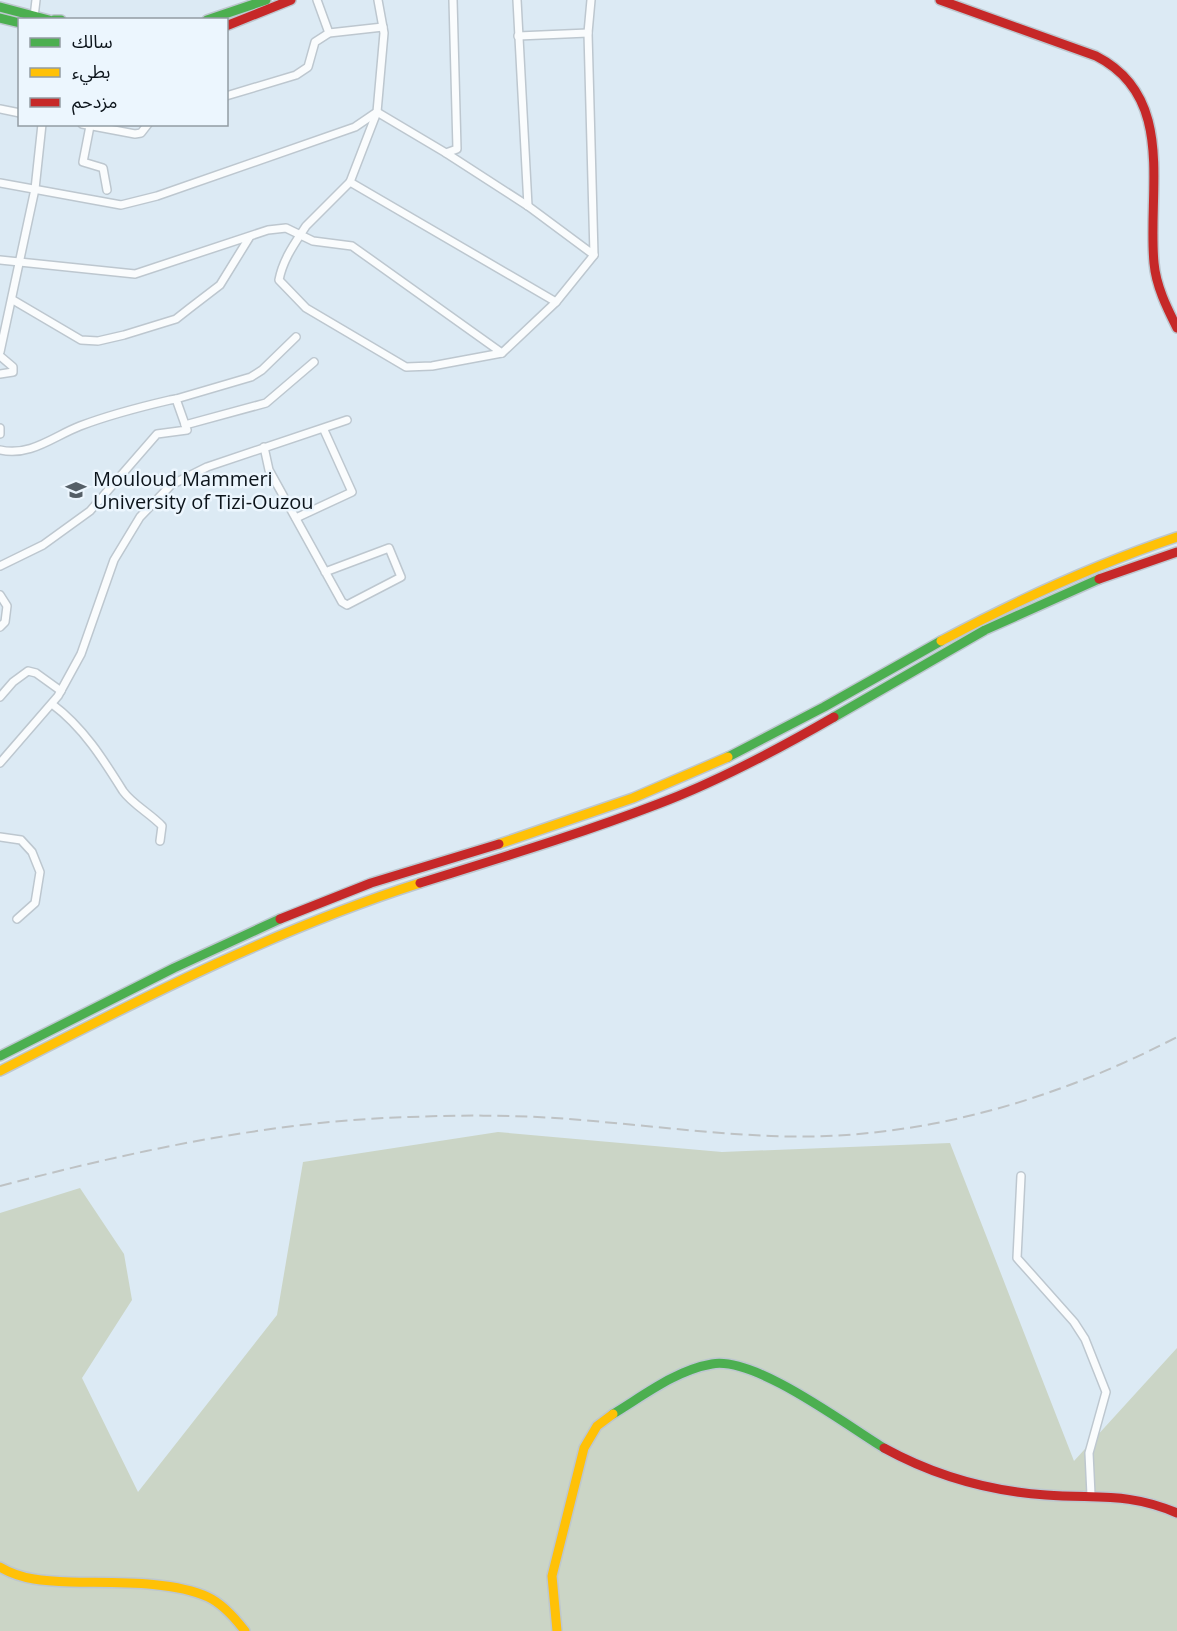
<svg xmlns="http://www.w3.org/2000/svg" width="1177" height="1631" viewBox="0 0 1177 1631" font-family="'Open Sans','Noto Sans Arabic',sans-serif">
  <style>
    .green { fill: #cbd5c6 }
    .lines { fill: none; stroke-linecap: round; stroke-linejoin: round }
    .street-casing { stroke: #bdc7cf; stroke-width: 10 }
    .fast-casing { stroke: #bdc7cf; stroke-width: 12 }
    .slow-casing { stroke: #bdc7cf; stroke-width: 12 }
    .jam-casing { stroke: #bdc7cf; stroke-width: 12 }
    .street { stroke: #fafcfd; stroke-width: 7 }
    .fast { stroke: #4caf50; stroke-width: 9 }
    .slow { stroke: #ffc107; stroke-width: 9 }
    .jam { stroke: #c62828; stroke-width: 9 }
    .rail { stroke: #bec2c4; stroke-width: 2; stroke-dasharray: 12 6; stroke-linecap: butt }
    .labels { text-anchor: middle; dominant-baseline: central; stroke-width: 5; stroke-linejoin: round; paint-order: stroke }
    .poi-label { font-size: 20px; fill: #0c141b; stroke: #ecf6fe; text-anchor: start }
  </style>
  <rect width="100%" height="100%" fill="#dceaf4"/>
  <path class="green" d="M498,1132L722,1152L950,1143L1074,1461L1177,1348V1631H0V1213L80,1188L124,1254L132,1300L82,1378L138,1492L277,1315L303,1162Z"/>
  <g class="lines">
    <g class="street-casing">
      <g id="street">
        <path d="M317,0L329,33"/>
        <path d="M517,0L528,206"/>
        <path d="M34,17L36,0"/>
        <path d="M518,36L588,33"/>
        <path d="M226,96L296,75L308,67L315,42L329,33L383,27"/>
        <path d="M0,109L20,113"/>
        <path d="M82,124L135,134L141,133L148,124"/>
        <path d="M90,126L83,162L103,168L107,190"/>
        <path d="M446,153L528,206L594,255L588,33L591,0"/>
        <path d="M350,182L556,302"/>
        <path d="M0,183L121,205L157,196L355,127L377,112L384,33L378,0"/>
        <path d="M0,260L135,274L268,230L286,228L313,241L352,246L502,353L432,366L406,367L306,308L279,280C283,259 295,243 306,226L350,182L377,112L446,153L457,149L453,0"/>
        <path d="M13,300L81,340L98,341L124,335L176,319L190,308L220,285L249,238"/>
        <path d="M0,352L35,189L42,124"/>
        <path d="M502,353L556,302L594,255"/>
        <path d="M0,356L13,367V372L0,374"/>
        <path d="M176,399L251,377L262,370L296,337"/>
        <path d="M185,425L266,403L314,362"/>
        <path d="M0,428V434"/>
        <path d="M264,447L269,470L342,602L347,605L401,577L389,548L325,572"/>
        <path d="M0,450C30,457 54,436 80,426C109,415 140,407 170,400L176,399L187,430L157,434L90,511L43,545L0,566"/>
        <path d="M296,518L352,492L324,430"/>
        <path d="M0,595L7,606L5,622L0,627"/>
        <path d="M0,697L13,682L28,671L36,673L61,691"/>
        <path d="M52,704C83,727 103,759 123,791C132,804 151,814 162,826L160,841"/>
        <path d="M0,763L58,696L81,654L114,560L140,517L171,485L207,467L347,420"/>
        <path d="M0,837L21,840L32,852L40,872L35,903L17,919"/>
        <path d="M1021,1176L1017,1258L1074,1322L1085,1339L1106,1392L1089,1453L1091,1495"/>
      </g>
    </g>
    <g class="fast-casing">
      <g id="fast">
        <path d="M0,7L49,20"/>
        <path d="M0,18L20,23"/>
        <path d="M54,20H61"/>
        <path d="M207,20L266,0"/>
        <path d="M834,717L985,630L1099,579"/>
        <path d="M728,757L824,707L941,641"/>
        <path d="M0,1056L174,968L280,919"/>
        <path d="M613,1414C643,1396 676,1370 712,1364C755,1356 846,1425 884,1448"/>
      </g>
    </g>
    <g class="slow-casing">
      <g id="slow">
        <path d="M941,641C1018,600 1094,565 1177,537"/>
        <path d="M499,844L633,798L728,757"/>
        <path d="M0,1071C137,1001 273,930 420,883"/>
        <path d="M0,1567C22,1580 45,1581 71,1582C111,1583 171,1580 208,1597C223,1604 235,1618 245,1631"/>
        <path d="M557,1631L552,1576L584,1448L597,1426L613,1414"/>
      </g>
    </g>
    <g class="jam-casing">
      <g id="jam">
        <path d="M940,0L1096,56C1177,97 1147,191 1154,263C1156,286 1167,308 1177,328"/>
        <path d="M226,26L291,0"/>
        <path d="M1099,579L1177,552"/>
        <path d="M420,883C500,858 580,834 658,804C719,781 777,750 834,717"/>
        <path d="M280,919L371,883L499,844"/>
        <path d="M884,1448C935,1476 988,1491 1046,1495C1097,1499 1128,1492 1177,1513"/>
      </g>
    </g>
    <use href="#street" class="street"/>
    <use href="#fast" class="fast"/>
    <use href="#slow" class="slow"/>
    <use href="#jam" class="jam"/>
    <path class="rail" d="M0,1186C134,1151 271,1121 410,1117C458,1115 507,1115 555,1118C627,1123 699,1133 771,1136C913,1142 1052,1102 1177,1037"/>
  </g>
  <defs>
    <g id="university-bare" transform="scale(1.62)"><path d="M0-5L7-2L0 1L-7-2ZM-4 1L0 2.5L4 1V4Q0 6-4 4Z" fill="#555f67" stroke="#ecf6fe" stroke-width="2.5" paint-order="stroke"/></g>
  </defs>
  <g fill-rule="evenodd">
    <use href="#university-bare" x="76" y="490"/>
  </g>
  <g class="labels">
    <g class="poi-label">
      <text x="93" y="478">Mouloud Mammeri<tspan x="93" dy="23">University of Tizi-Ouzou</tspan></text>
    </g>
  </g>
  <rect x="18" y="18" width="210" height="108" fill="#ecf6fe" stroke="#929ca3" stroke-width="1.5"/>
  <rect x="30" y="38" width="30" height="9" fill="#4caf50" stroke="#929ca3" stroke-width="1.5"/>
  <text x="72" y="48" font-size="18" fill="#0c141b">سالك</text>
  <rect x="30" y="68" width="30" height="9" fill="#ffc107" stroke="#929ca3" stroke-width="1.5"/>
  <text x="72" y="78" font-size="18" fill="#0c141b">بطيء</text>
  <rect x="30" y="98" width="30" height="9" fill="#c62828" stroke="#929ca3" stroke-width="1.5"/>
  <text x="72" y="108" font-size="18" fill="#0c141b">مزدحم</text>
</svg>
